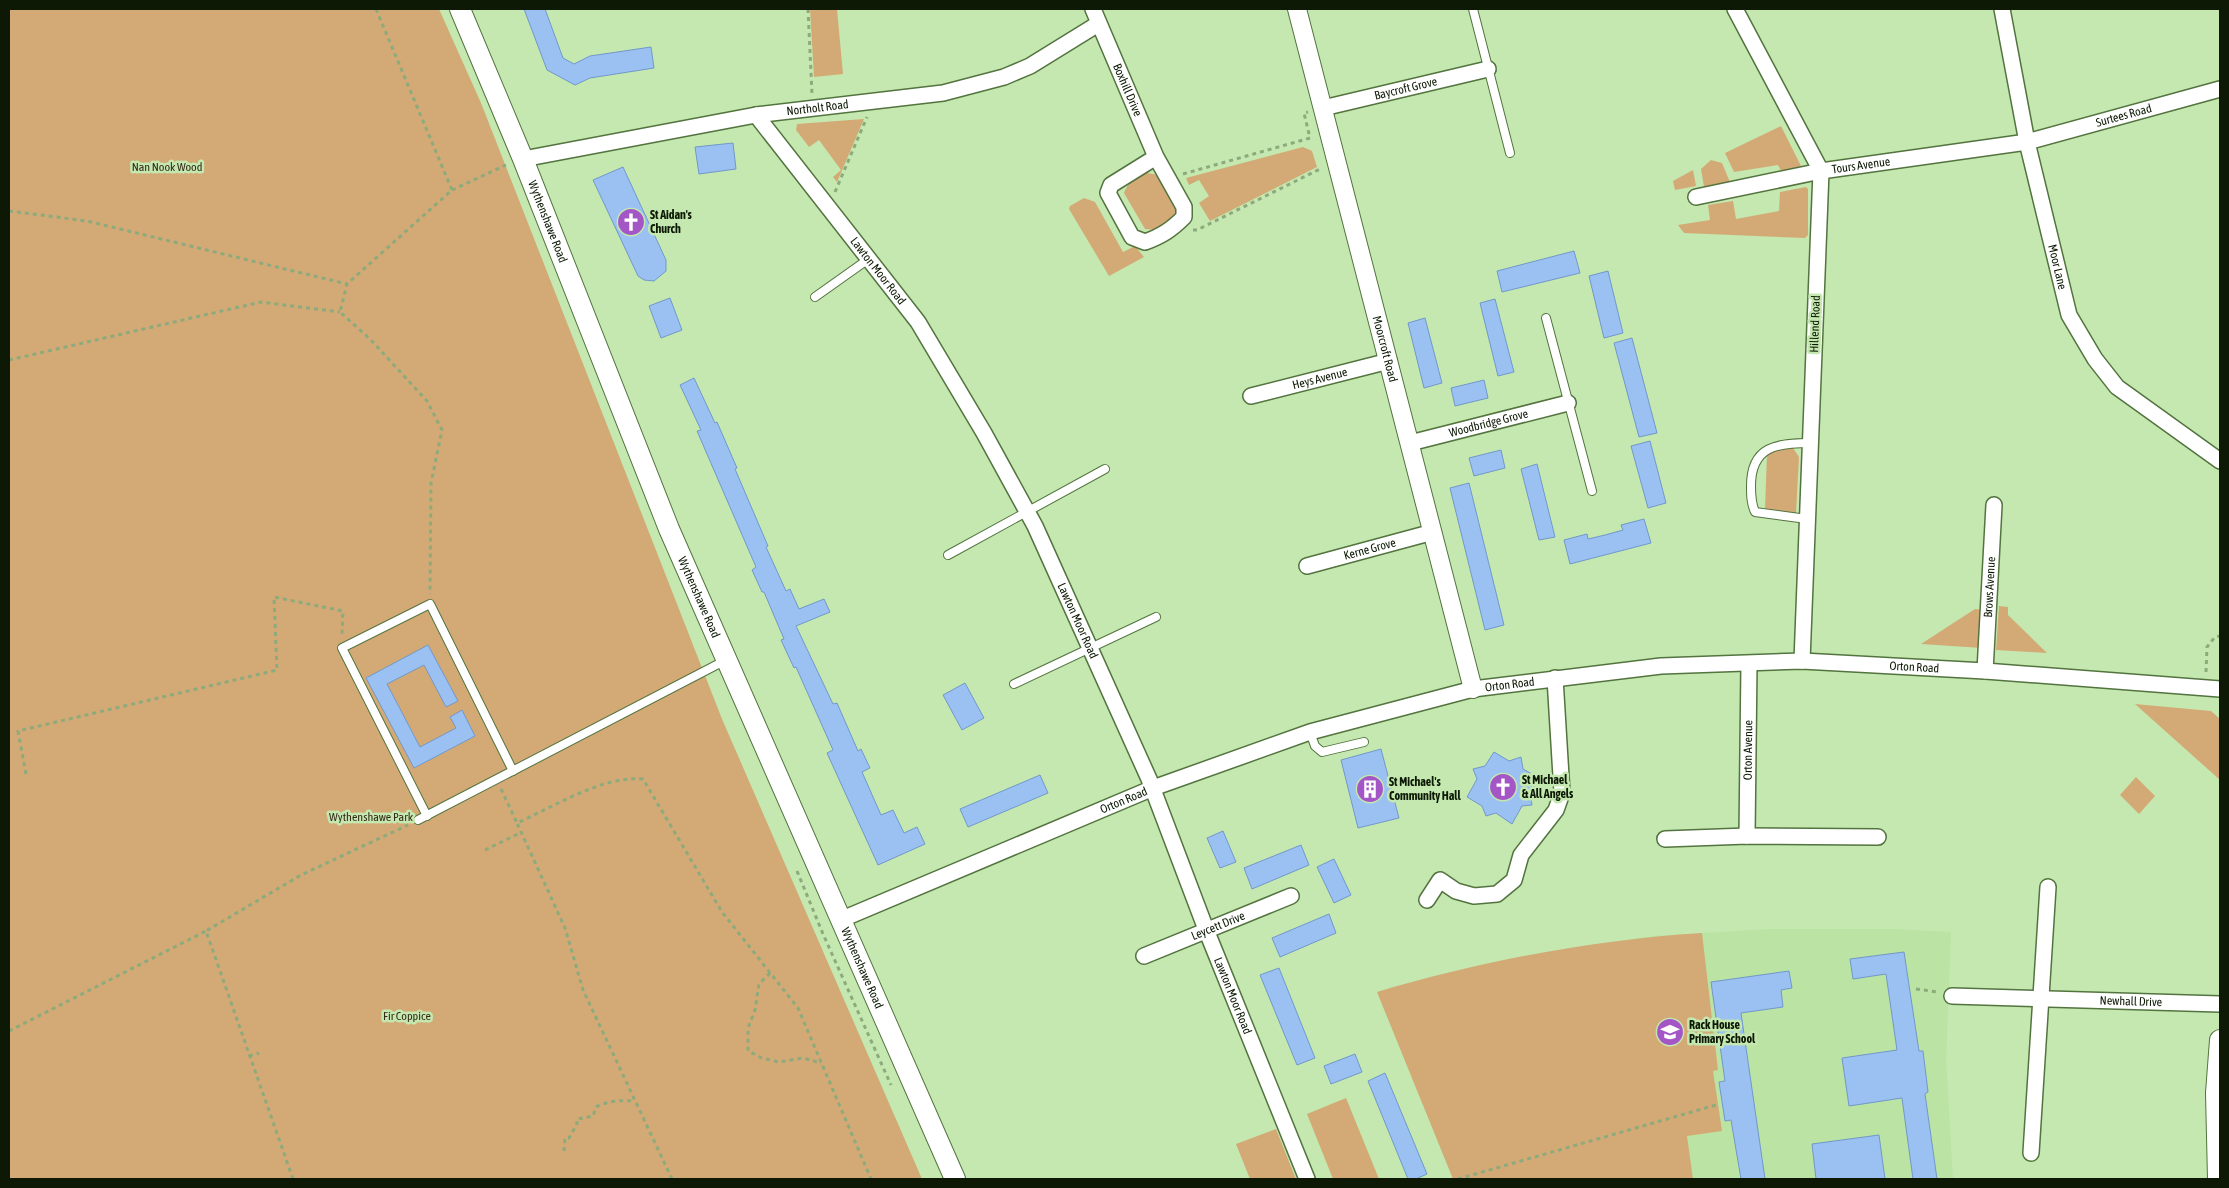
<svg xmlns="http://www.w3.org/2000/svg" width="2229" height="1188" viewBox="0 0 2229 1188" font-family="'Asap Condensed',sans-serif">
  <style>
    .built { fill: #bbe3a3 }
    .green { fill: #d3aa75 }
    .building { fill: #9ac1f1; stroke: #7198c9 }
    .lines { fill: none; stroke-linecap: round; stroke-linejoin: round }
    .service-casing { stroke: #53733f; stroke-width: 10 }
    .minor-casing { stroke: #53733f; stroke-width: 18 }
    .tertiary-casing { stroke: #53733f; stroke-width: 20 }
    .secondary-casing { stroke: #53733f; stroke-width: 22 }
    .path { stroke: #8daa7c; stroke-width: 3; stroke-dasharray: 4 4; stroke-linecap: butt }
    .service { stroke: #fff; stroke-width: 8 }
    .minor { stroke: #fff; stroke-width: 15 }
    .tertiary { stroke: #fff; stroke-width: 18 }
    .secondary { stroke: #fff; stroke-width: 20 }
    .labels { text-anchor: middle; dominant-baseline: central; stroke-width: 5; stroke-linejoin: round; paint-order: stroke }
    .street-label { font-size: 12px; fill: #0d1905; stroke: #c4e8b0 }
    .park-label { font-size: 12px; fill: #352818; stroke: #c4e8b0 }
    .poi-label { font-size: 12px; font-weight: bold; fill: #0d1905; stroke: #c4e8b0; text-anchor: start }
  </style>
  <rect width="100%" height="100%" fill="#c4e8b0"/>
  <path class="built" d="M1771,929H1892L1951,932L1946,1060L1953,1179H1453L1377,992L1485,964L1604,943L1654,936Z"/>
  <g class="green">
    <path d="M9,9H439L481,103L722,719L922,1179H9Z"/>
    <path d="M810,9H837L843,74L814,77Z"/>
    <path d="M864,119L837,182L833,177L841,170L819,140L809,147L796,130L797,124Z"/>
    <path d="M1781,126L1804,172L1784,177L1778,165L1734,172L1725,153Z"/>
    <path d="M1303,147L1312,151L1317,167L1210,221L1199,203L1209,196L1199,180L1189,185L1186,178Z"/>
    <path d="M1711,160L1722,163L1732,187L1705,193L1701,169Z"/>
    <path d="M1693,170L1696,186L1675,190L1673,181Z"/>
    <path d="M1147,173L1159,175L1179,212L1159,230L1145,229L1124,193C1127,182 1138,177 1147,173Z"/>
    <path d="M1806,187L1808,189V235L1805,238L1684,233L1678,225L1710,220L1708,205L1733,201L1736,219L1779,211L1780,192Z"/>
    <path d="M1084,198L1095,202L1123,252L1135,246L1144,257L1109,276L1069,209L1070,206Z"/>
    <path d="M1774,448H1793L1799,457L1796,513L1772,514L1765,509L1767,454Z"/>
    <path d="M1999,606L2008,607V615L2047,653L1996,650Z"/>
    <path d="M1975,609L1985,610L1982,648L1921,644Z"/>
    <path d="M2135,704L2211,711L2220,719V780Z"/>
    <path d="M2136,777L2155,796L2139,814L2120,795Z"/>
    <path d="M1702,933L1718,1070L1713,1071L1722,1131L1687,1136L1693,1179H1453L1377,992C1482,961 1591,940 1702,933Z"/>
    <path d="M1346,1098L1379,1179H1333L1307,1114Z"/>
    <path d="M1276,1129L1296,1179H1250L1236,1144Z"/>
  </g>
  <g class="building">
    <path d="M524,9H545L563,58L574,64L590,56L651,47L654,68L590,78L575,85L547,70Z"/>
    <path d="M733,143L736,169L699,174L695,147Z"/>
    <path d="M623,167L666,260V271L654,281L644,280L638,276L593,180Z"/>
    <path d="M1574,251L1580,273L1502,292L1497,271Z"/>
    <path d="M1608,271L1623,333L1604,338L1589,276Z"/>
    <path d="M670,298L682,330L661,338L649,306Z"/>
    <path d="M1495,299L1514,372L1498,376L1480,303Z"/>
    <path d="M1425,318L1442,383L1424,388L1408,323Z"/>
    <path d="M1632,338L1657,433L1639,437L1614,343Z"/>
    <path d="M694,378L715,423L717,422L737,468L735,469L768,546L766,547L786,591L790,589L799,609L824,599L830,612L796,626L833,704L837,703L858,751L861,749L870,768L862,772L881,815L893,810L904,833L917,827L925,844L878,865L827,753L833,750L796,667L794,668L781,640L784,639L764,592H762L752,570L756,567L697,431L701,430L680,385Z"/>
    <path d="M1484,380L1488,398L1455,406L1451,388Z"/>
    <path d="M1650,441L1666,503L1648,508L1631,446Z"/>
    <path d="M1501,450L1505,468L1474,476L1469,458Z"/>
    <path d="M1537,464L1555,537L1539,540L1521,469Z"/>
    <path d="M1469,483L1504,625L1485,630L1450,488Z"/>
    <path d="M1644,519L1651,543L1570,564L1564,540L1587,534L1588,539L1605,535L1623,530L1621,525Z"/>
    <path d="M428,645L458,701L446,707L424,665L387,684L420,747L456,728L450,717L462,710L475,736L414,768L366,678Z"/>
    <path d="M965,683L984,718L962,730L943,695Z"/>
    <path d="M1381,749L1399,818L1358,828L1341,760Z"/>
    <path d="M1494,752L1509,761L1521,757L1523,769L1539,778L1530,794L1532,805L1522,806L1512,824L1496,813L1486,816L1482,806L1467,797L1477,779L1473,769L1485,766Z"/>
    <path d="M1040,775L1048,793L968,827L960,809Z"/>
    <path d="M1223,831L1236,862L1220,868L1207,838Z"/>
    <path d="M1301,845L1309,865L1252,889L1244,868Z"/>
    <path d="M1334,859L1351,895L1334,903L1317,867Z"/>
    <path d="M1329,914L1336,933L1280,957L1272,938Z"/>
    <path d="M1904,952L1919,1051H1923L1928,1092L1925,1094L1937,1179H1913L1902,1098L1849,1106L1842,1058L1897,1050L1886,974L1853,979L1850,959Z"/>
    <path d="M1279,968L1315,1058L1297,1065L1260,975Z"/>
    <path d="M1789,971L1792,988L1781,990L1783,1007L1741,1013L1765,1179H1741L1731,1120L1725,1121L1719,1082L1725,1081L1711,982Z"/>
    <path d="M1355,1054L1362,1072L1331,1084L1324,1066Z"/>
    <path d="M1385,1073L1427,1174L1416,1179H1408L1368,1081Z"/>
    <path d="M1879,1135L1885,1179H1816L1812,1144Z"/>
  </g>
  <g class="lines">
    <g class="service-casing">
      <g id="service">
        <path d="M1473,9L1510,153"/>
        <path d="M815,297L870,258"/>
        <path d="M1546,318L1592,491"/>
        <path d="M1807,519L1755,512C1751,503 1751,495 1751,486C1751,446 1777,443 1810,443"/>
        <path d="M948,555L1105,469"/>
        <path d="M1014,684L1156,617"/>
        <path d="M1310,732L1315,746L1322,752L1364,742"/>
        <path d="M427,816L342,648L430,604L513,771"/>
        <path d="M418,820L726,660"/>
      </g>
    </g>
    <g class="minor-casing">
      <g id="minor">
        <path id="s1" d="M1093,9L1156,157L1184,207V217C1172,229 1162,236 1145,242L1132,237L1108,193L1111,185L1156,157"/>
        <path d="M1735,9L1821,171L1802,661"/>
        <path id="s2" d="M2002,9L2027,142L2069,315L2095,359L2117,387L2220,461"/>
        <path id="s3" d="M1323,108L1488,69"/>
        <path id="s4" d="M756,115L918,322L984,433L1035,526L1149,779L1207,932L1307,1179"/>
        <path id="s5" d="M523,159L756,115L943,93L1004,77L1030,66L1098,24"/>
        <path id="s6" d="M1696,197L1821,171L2027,142L2220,89"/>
        <path id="s7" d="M1251,396L1389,361"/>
        <path id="s8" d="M1410,443L1568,403"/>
        <path id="s9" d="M1307,566L1433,532"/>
        <path id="s10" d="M1985,671L1994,505"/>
        <path id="s11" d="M1747,836L1749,664"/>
        <path d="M1665,839L1747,836L1878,837"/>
        <path d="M1427,900L1440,880L1456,891L1474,896L1497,894L1514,880L1521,855L1556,810L1562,793L1555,678"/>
        <path id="s12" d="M840,920L1153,788L1310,732L1473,689L1661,666L1802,661L1985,671L2220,689"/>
        <path id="s13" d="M1144,956L1291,896"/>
        <path id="s14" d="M1952,996L2220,1004"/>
        <path d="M2031,1153L2048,887"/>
      </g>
    </g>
    <g class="tertiary-casing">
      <g id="tertiary">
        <path id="s15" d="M1297,9L1473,689"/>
      </g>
    </g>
    <g class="secondary-casing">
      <g id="secondary">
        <path id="s16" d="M460,9L523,159L669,529L955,1179"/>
        <path d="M2218,1179L2216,1093L2220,1040"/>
      </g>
    </g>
    <g class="path">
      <path d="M376,9L452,190L347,284L340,312L370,339L427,401L442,430L431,483L430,594"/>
      <path d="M808,9L812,94"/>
      <path d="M1183,174L1310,138L1304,113L1308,112"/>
      <path d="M452,190L506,165"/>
      <path d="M835,192L867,117"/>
      <path d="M9,211L87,221L347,284"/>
      <path d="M1193,230H1197L1320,169"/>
      <path d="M9,360L261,302L340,312"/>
      <path d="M2206,672L2207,647L2215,637L2220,636"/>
      <path d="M26,774L18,731L277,670L274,597L343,611L342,635"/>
      <path d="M501,789L517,823"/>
      <path d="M485,850L522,832"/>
      <path d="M797,871L823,934L891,1085"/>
      <path d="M770,973L759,984L755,1010L748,1028V1051L762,1058L779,1062L803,1058L821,1063"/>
      <path d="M1916,989L1938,992"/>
      <path d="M9,1031L206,931"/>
      <path d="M249,1056L259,1053"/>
      <path d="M564,1151L565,1138H569L577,1124V1119L593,1116L596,1107C607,1101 621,1100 633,1101"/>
      <path d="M293,1179L206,931L301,875L408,825"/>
      <path d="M672,1179L583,990L565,928L517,823C553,807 604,775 643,779L722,912L798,1008L871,1179"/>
      <path d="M1458,1179L1716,1105"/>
    </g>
    <use href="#service" class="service"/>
    <use href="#minor" class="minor"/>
    <use href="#tertiary" class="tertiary"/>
    <use href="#secondary" class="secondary"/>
  </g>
  <defs>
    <g id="church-disc" transform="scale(1.4375)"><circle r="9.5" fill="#a456c7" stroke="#c4e8b0"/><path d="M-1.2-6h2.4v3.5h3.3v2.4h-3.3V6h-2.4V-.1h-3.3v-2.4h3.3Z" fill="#fff"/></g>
    <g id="building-disc" transform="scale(1.4375)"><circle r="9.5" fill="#a456c7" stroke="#c4e8b0"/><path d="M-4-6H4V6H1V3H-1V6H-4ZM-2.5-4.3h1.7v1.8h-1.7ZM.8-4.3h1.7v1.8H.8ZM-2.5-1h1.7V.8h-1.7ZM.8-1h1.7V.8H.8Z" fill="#fff"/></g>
    <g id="school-disc" transform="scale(1.4375)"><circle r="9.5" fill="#a456c7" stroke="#c4e8b0"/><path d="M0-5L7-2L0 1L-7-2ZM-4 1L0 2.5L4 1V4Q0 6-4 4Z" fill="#fff"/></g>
  </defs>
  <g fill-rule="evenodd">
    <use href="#church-disc" x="631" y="222"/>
    <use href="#church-disc" x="1503" y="787"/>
    <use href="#building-disc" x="1370" y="789"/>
    <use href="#school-disc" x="1670" y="1032"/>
  </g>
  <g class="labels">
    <g class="street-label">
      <text stroke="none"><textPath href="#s3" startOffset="85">Baycroft Grove</textPath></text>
      <text stroke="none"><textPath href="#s1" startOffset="88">Boxhill Drive</textPath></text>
      <text stroke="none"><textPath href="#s5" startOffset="299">Northolt Road</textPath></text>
      <text stroke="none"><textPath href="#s6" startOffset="436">Surtees Road</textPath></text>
      <text stroke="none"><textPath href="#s6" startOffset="168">Tours Avenue</textPath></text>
      <text stroke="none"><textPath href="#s16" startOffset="230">Wythenshawe Road</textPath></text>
      <text stroke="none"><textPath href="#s2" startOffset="264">Moor Lane</textPath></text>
      <text stroke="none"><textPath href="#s4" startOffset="198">Lawton Moor Road</textPath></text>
      <text transform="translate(1815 324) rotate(-88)">Hillend Road</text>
      <text stroke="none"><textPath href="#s15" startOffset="351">Moorcroft Road</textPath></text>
      <text stroke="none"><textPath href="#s7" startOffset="71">Heys Avenue</textPath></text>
      <text stroke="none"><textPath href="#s8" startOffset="81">Woodbridge Grove</textPath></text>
      <text stroke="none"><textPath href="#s9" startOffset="65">Kerne Grove</textPath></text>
      <text stroke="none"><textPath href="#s10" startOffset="84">Brows Avenue</textPath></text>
      <text stroke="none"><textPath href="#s16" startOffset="635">Wythenshawe Road</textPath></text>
      <text stroke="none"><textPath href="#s4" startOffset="602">Lawton Moor Road</textPath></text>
      <text stroke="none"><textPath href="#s12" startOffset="1118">Orton Road</textPath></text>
      <text stroke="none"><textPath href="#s12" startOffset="712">Orton Road</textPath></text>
      <text stroke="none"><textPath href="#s11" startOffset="86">Orton Avenue</textPath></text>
      <text stroke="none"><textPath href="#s12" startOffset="308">Orton Road</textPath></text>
      <text stroke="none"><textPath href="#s13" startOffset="80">Leycett Drive</textPath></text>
      <text stroke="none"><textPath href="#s16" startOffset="1040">Wythenshawe Road</textPath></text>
      <text stroke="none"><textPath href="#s4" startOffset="1008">Lawton Moor Road</textPath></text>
      <text stroke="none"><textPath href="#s14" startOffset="179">Newhall Drive</textPath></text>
    </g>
    <g class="park-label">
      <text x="167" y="167">Nan Nook Wood</text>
      <text x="371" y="817">Wythenshawe Park</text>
      <text x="407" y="1016">Fir Coppice</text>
    </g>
    <g class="poi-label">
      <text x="650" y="215">St Aidan's<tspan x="650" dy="14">Church</tspan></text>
      <text x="1522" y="780">St Michael<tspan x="1522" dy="14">&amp; All Angels</tspan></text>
      <text x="1389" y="782">St Michael's<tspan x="1389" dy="14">Community Hall</tspan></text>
      <text x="1689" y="1025">Rack House<tspan x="1689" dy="14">Primary School</tspan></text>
    </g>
  </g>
  <rect width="2229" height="1188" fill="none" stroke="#0d1905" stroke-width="20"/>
</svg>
